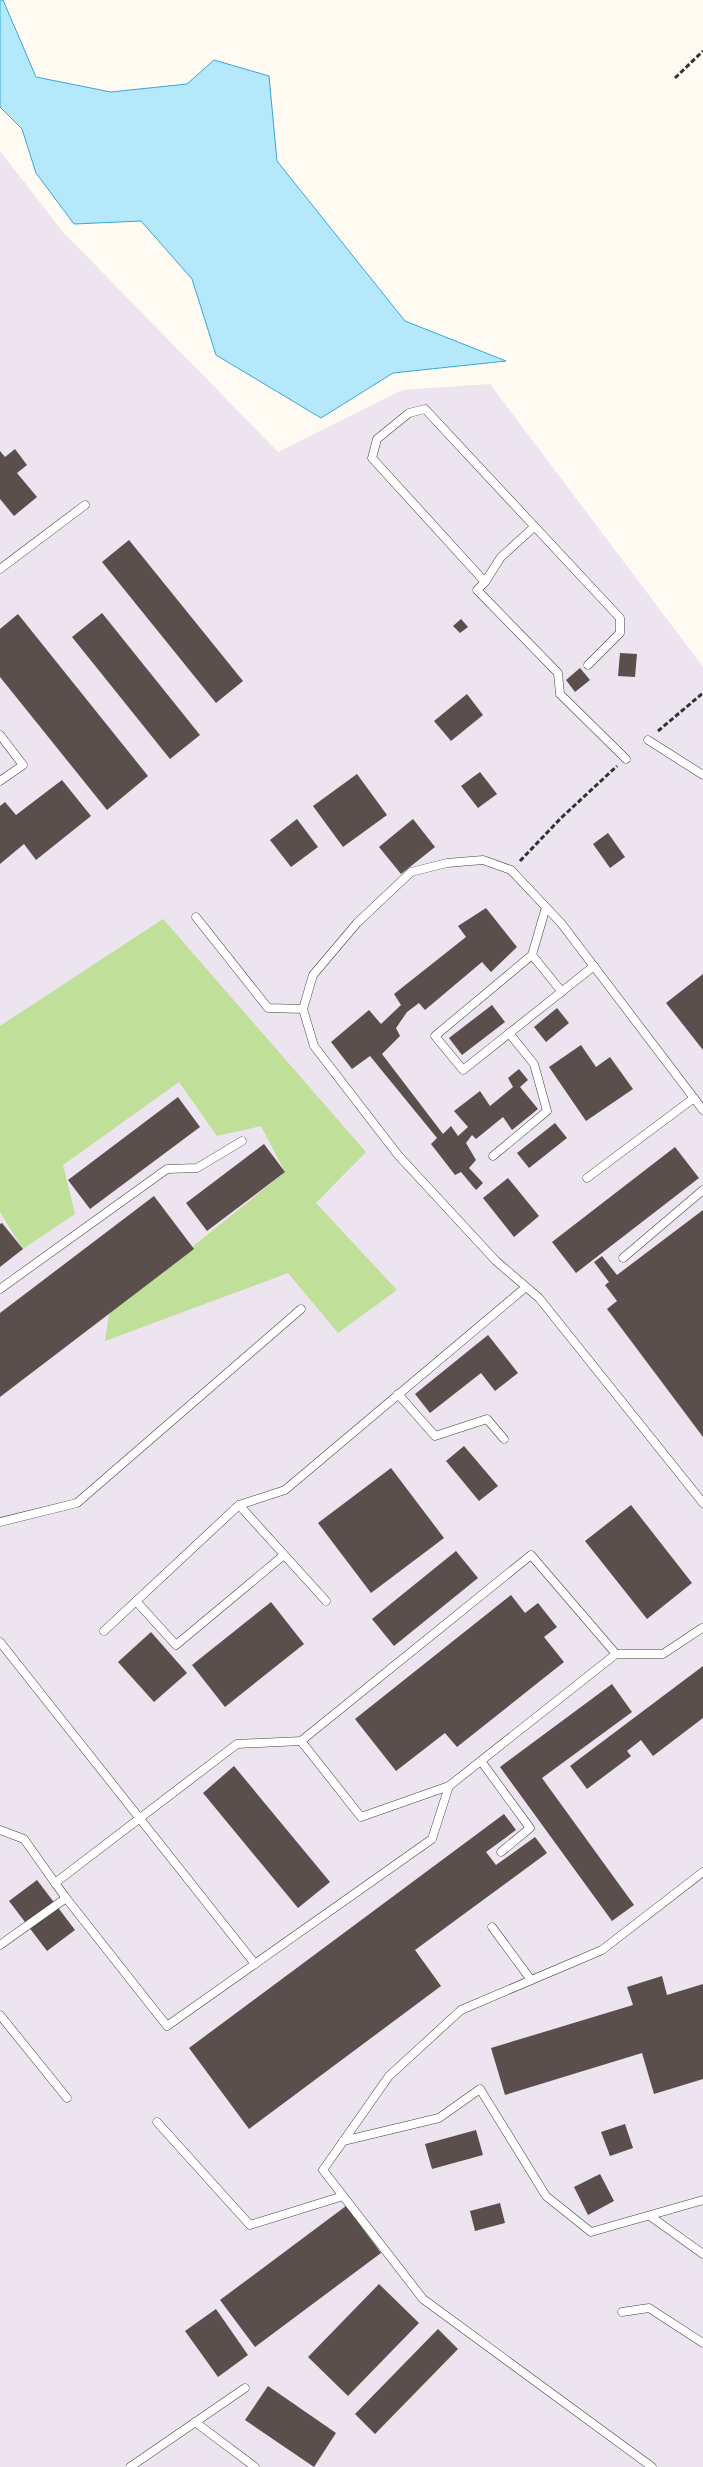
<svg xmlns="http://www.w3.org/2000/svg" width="703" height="2467" viewBox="0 0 703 2467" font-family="Lora,serif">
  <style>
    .industrial { fill: #ece4ef }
    .forest { fill: #c0df98 }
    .water { fill: #b4e8fa; stroke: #36a9d6 }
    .building { fill: #5a4f4c }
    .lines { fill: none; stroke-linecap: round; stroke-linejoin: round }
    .lane-casing { stroke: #434343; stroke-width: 9 }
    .path { stroke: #323232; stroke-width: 3; stroke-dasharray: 5 2.5; stroke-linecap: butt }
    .lane { stroke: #fff; stroke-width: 8 }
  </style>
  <rect width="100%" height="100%" fill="#fffbf3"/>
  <path class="industrial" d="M0,151L63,232L278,452L402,390L490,384L703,667V2467H0Z"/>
  <path class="forest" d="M163,919L366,1152L316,1203L397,1290L338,1333L288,1273L105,1341L109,1314L285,1172L261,1126L217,1136L179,1082L63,1165L75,1214L23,1249L0,1212V1026Z"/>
  <path class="water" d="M0,0H3L36,77L111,92L187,84L214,60L269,76L277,161L405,321L506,361L393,373L321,418L216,355L192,279L141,221L74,224L36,173L22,129L0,107Z"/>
  <g class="building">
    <path d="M15,449L27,465L17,473L37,497L14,516L0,499V451L5,457Z"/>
    <path d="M129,540L243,681L216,703L102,562Z"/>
    <path d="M102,613L200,735L170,759L72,637Z"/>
    <path d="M18,614L148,776L107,810L0,677V629Z"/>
    <path d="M461,619L468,627L460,633L453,626Z"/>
    <path d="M620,653L637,654L635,677L618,676Z"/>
    <path d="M580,668L590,680L575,692L566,680Z"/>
    <path d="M467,694L483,715L451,741L434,721Z"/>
    <path d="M480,772L497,794L478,808L461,786Z"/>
    <path d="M357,774L387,815L343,847L313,806Z"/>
    <path d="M62,780L91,816L36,860L24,844L0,864V806L5,802L16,815Z"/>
    <path d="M297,819L318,847L291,867L270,840Z"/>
    <path d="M413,819L435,847L401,874L379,847Z"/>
    <path d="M608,833L625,857L610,868L593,844Z"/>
    <path d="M486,908L517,947L491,972L482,962L425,1010L419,1003L407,1012L396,1028L400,1036L382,1054L443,1134L451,1126L458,1136L468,1127L454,1111L480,1091L490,1106L513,1087L508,1078L519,1069L528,1080L520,1087L538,1109L512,1130L503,1117L476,1139L472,1135L466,1143L476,1160L469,1168L483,1183L476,1190L461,1172L455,1175L431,1144L437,1138L370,1056L352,1069L331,1042L369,1010L381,1024L401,1005L394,994L466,937L458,926Z"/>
    <path d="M703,974V1050L666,1003Z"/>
    <path d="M492,1005L505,1022L462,1055L449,1038Z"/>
    <path d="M557,1008L569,1023L546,1042L534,1027Z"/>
    <path d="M581,1045L596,1067L610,1057L633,1089L586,1121L549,1067Z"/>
    <path d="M178,1097L200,1127L90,1209L68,1180Z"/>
    <path d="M555,1123L567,1138L529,1168L517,1153Z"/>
    <path d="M264,1144L285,1172L207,1231L186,1203Z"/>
    <path d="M675,1147L699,1178L576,1273L552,1242Z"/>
    <path d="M508,1178L539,1216L514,1237L483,1198Z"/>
    <path d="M154,1196L194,1249L0,1397V1313Z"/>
    <path d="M703,1210V1437L607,1309L617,1301L605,1285L609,1282L594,1262L602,1256L617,1275Z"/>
    <path d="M2,1223L23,1249L0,1267V1224Z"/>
    <path d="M488,1335L518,1373L495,1391L481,1373L430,1413L415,1394Z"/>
    <path d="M464,1446L498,1486L479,1501L446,1461Z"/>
    <path d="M391,1468L444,1538L371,1593L318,1523Z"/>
    <path d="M631,1505L692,1583L647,1619L585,1541Z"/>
    <path d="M456,1551L478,1578L394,1646L372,1619Z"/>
    <path d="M511,1595L525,1613L538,1603L557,1627L544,1637L564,1662L457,1747L445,1733L396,1771L355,1719Z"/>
    <path d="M271,1602L304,1644L225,1707L192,1665Z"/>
    <path d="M151,1632L187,1673L154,1702L118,1662Z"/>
    <path d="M703,1666V1718L653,1756L641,1740L627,1751L631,1756L587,1789L570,1766Z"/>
    <path d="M612,1684L632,1712L542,1778L634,1905L612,1921L500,1767Z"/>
    <path d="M234,1766L330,1882L298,1908L203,1793Z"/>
    <path d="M504,1814L516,1830L486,1852L496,1865L535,1837L547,1853L415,1950L441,1986L249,2129L189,2048Z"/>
    <path d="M37,1880L75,1930L47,1951L9,1901Z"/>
    <path d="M662,1976L667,1995L703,1984V2079L654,2094L642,2053L505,2095L491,2048L633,2005L627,1987Z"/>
    <path d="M625,2124L633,2148L610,2156L601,2132Z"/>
    <path d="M476,2130L483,2155L432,2169L425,2144Z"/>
    <path d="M600,2174L614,2201L588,2215L574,2187Z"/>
    <path d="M500,2203L505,2223L475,2231L470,2211Z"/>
    <path d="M346,2206L381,2253L255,2347L220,2300Z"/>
    <path d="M379,2284L419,2323L348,2396L308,2357Z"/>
    <path d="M216,2309L248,2355L218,2377L185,2331Z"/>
    <path d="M438,2329L458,2349L375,2434L355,2414Z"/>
    <path d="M268,2386L336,2433L314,2467L245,2420Z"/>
  </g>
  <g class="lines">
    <g class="lane-casing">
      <g id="lane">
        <path d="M534,527L501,557L485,582L372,458L377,439L409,413L425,409L620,618V633L588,665"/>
        <path d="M0,569L85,505"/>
        <path d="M485,582L477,590L558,673L560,694L626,759"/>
        <path d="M0,735L23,765L0,781"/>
        <path d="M648,740L703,775"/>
        <path d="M546,907L532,955L435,1036L463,1070L594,966"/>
        <path d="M196,917L268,1008L303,1009"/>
        <path d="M532,955L562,992"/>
        <path d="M703,1110L561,923L511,870L483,860L447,863L411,872L357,923L313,975L303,1009L314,1046L398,1155L496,1261L539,1298L703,1503"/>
        <path d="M493,1156L547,1111L534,1064L509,1033"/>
        <path d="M587,1178L694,1098"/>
        <path d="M623,1258L703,1190"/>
        <path d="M0,1289L167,1169L197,1168L242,1141"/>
        <path d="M398,1394L435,1436L487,1419L504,1439"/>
        <path d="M239,1505L326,1601"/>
        <path d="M0,1522L77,1503L301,1309"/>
        <path d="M136,1601L176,1645L284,1555"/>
        <path d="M104,1631L239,1505L285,1490L526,1287"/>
        <path d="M0,1642L255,1964"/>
        <path d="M301,1741L361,1817L449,1786"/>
        <path d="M481,1761L530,1828L501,1852"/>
        <path d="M0,1830L24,1839L55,1883"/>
        <path d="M66,1898L55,1883L237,1744L301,1741L531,1555L616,1654"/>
        <path d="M492,1927L531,1980"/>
        <path d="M0,1945L66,1898L167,2026L432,1839L449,1786L616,1654H663L702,1628"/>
        <path d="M0,2015L67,2098"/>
        <path d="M157,2122L250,2225L343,2196"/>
        <path d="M343,2141L439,2118L480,2089L546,2196L591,2232L703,2200"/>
        <path d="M650,2216L703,2254"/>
        <path d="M622,2312L649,2308L703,2343"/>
        <path d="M195,2422L255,2467"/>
        <path d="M130,2467L245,2388"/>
        <path d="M652,2467L423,2299L323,2170L389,2076L461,2010L602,1950L703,1872"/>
      </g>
    </g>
    <g class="path">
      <path d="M675,78L703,51"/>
      <path d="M658,731L703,693"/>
      <path d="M520,861L561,818L617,766"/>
    </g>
    <use href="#lane" class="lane"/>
  </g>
</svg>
